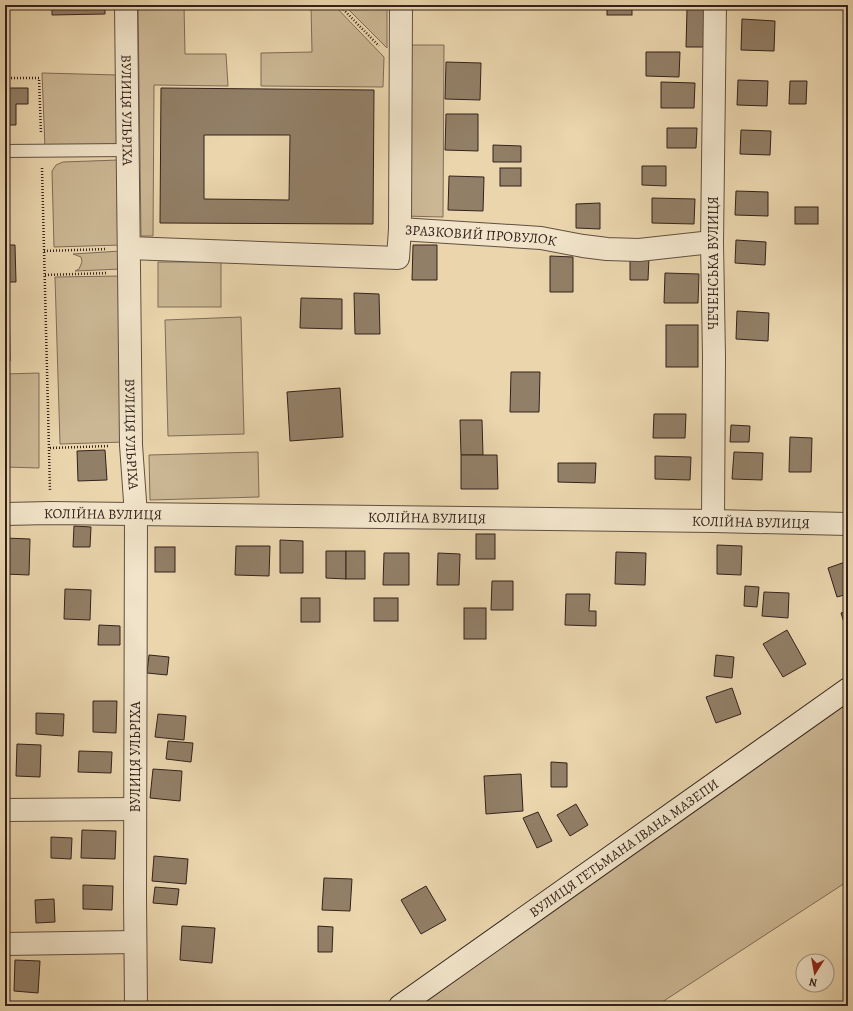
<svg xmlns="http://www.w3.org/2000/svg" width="853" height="1011" viewBox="0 0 853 1011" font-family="Alegreya,serif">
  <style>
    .green { fill: #cbb794; stroke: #7f6c58 }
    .building { fill: #927f67; stroke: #33221c; fill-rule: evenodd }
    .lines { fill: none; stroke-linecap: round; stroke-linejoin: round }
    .service-casing { stroke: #614f40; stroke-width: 14 }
    .minor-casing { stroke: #614f40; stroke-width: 24 }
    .tertiary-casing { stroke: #614f40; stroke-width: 24 }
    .secondary-casing { stroke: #33221c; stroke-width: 24 }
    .path { stroke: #33221c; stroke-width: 2.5; stroke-dasharray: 1 2; stroke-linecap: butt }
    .service { stroke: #f1e4ca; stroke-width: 12 }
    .minor { stroke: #f1e4ca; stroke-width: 22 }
    .tertiary { stroke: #f1e4ca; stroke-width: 22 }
    .secondary { stroke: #f1e4ca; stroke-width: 22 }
    .labels { text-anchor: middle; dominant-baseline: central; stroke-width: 3; stroke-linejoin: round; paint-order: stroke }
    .street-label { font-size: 14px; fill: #33221c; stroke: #f1e4ca }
  </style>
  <rect width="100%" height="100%" fill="#ead5ad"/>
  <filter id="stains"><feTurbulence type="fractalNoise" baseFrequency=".005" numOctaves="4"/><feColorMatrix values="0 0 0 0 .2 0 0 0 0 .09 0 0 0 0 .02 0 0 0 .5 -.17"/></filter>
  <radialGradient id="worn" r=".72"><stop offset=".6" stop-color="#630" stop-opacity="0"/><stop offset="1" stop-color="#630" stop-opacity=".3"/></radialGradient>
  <g class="green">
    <path d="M138,5H184L185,54H226L228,86L154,85L153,236H141Z"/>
    <path d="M311,5H334L384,57L383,87L261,86V53L312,52Z"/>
    <path d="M344,5H387V48Z"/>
    <path d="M404,45H444L443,217L403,216Z"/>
    <path d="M42,73L118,75L119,147L45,148Z"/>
    <path d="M119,160L121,245L54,247L52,171L56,165L63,162Z"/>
    <path d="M121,251V269L75,271L79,269L82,262L81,257L73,254Z"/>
    <rect x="158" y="262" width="63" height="45"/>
    <path d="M121,276L125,442L60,444L55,277Z"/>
    <path d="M241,317L244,434L168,436L165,320Z"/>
    <path d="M39,373V468L5,467V374Z"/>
    <path d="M258,452L259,497L150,500L149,455Z"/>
    <path d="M848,686V881L656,1006H397Z"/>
  </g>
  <g class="building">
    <path d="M52,5H105V14L52,15Z"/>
    <rect x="607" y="5" width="25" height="10"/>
    <path d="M687,9H708L707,47H686Z"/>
    <path d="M742,19L775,21L774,51L741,50Z"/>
    <path d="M646,52H680L679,77L646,76Z"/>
    <path d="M446,62L481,63L480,100L445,99Z"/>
    <path d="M738,80L768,81L767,106L737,105Z"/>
    <path d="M790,81H807L806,104H789Z"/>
    <path d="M661,82L695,83L694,108H661Z"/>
    <path d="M5,88H28V104H16V125H5Z"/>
    <path d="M161,88L374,90L373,224L160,223ZM204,135H290L289,200L204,199Z"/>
    <path d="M446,114H478V151L445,150Z"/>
    <path d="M667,128H697L696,148H667Z"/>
    <path d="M741,130L771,131L770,155L740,154Z"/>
    <path d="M493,145L521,146V162H493Z"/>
    <path d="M5,164H8L9,245H15L16,282H9L10,361H5Z"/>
    <path d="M642,166H666V186L642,185Z"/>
    <rect x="500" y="168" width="21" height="18"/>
    <path d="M449,176L484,177L483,211L448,210Z"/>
    <path d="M736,191L768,192V216L735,215Z"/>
    <path d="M652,198L695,199L694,224L652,223Z"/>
    <path d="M600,203V229L576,228V204Z"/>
    <rect x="795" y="207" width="23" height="17"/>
    <path d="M736,240L766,242L765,265L735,263Z"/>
    <path d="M413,245H437V280H412Z"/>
    <path d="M550,256L573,257V292H550Z"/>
    <path d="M630,257H649L648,280H630Z"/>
    <path d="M665,273L699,274L698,303H664Z"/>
    <path d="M354,293L379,294L380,334H355Z"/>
    <path d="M301,298L342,299V329L300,328Z"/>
    <path d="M737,311L769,313L768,341L736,339Z"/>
    <rect x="666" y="325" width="32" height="42"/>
    <path d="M511,372H540L539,412H510Z"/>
    <path d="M340,388L343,437L290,441L287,392Z"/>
    <path d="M654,414H686L685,438H653Z"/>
    <path d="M460,420H482L483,455H461Z"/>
    <path d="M731,425L750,426L749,442H730Z"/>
    <path d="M790,437L812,438L811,472H789Z"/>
    <path d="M105,450L107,480L78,481L77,451Z"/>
    <path d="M734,452L763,453L762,480L732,479Z"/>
    <path d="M461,455H497L498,489H461Z"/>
    <path d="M655,456L691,457L690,480L655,479Z"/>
    <path d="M558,463H596L595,483L558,482Z"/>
    <path d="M74,526L91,527L90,547H73Z"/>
    <rect x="476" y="534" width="19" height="25"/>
    <path d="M5,538L30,539L29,575L5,574Z"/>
    <path d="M280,540L303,541V573H280Z"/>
    <path d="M717,545L742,546L741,575L717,574Z"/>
    <path d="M236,546H270L269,576L235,575Z"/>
    <rect x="155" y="547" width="20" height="25"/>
    <path d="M326,551H346V579L326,578Z"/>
    <rect x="346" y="551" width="19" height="28"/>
    <path d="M616,552L646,553L645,585L615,584Z"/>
    <path d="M384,553H409V585H383Z"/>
    <path d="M438,553L460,554L459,585H437Z"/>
    <path d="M848,561V594L837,597L828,568Z"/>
    <path d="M492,581H513V610H491Z"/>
    <path d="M745,586L759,587L757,607L744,606Z"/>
    <path d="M65,589L91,590L90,620L64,619Z"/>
    <path d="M764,592L789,593L788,618L762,616Z"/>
    <path d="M566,594H590L589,611H596V626L565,625Z"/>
    <rect x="301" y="598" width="19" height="24"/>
    <rect x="374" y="598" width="24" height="23"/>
    <rect x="464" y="608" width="22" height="31"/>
    <path d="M848,611V635L841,613Z"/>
    <path d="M99,625L120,626V645H98Z"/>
    <path d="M787,630L806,664L783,677L763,644Z"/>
    <path d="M149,655L169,657L167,675L147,673Z"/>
    <path d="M716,655L734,657L732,678L714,676Z"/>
    <path d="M732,688L741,714L716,723L706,697Z"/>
    <path d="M93,701H117L116,733L93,732Z"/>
    <path d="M36,713L64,714L63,736L36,734Z"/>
    <path d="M158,714L186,716L184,740L155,737Z"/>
    <path d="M168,741L193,743L191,762L166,759Z"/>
    <path d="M17,744L41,745L40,777L16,776Z"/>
    <path d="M79,751L112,752L111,773L78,772Z"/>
    <path d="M551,762L567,763V787H551Z"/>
    <path d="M153,769L182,771L180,801L150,798Z"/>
    <path d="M521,774L523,811L486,814L484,776Z"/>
    <path d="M576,804L588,825L570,836L557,815Z"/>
    <path d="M538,812L552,841L537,848L523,818Z"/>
    <path d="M82,830L116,831L115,859L81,858Z"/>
    <path d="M51,837L72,838L71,859L51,858Z"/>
    <path d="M154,856L188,859L186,884L152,881Z"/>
    <path d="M324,878L352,879L350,911L322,910Z"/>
    <path d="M83,885L113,886L112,910L83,909Z"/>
    <path d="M426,886L446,920L421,934L401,900Z"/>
    <path d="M155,887L179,889L177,905L153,903Z"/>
    <path d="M54,899L55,922L36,923L35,900Z"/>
    <path d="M182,926L215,928L212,963L180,960Z"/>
    <path d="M318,926L333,927L332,952H318Z"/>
    <path d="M15,960L40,961L38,993L14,991Z"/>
    <rect x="269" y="1002" width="18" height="4"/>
  </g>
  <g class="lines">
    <g class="service-casing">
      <path id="service" d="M5,151L127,150"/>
    </g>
    <g class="minor-casing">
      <g id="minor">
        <path id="s1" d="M126,5L131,445L136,515L135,896L136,1006"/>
        <path id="s2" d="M401,5L400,229L541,238L583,246L607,249L639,250L712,242"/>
        <path d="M129,248L398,258L400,229"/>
        <path d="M713,521L714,357L712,242L715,5"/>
        <path d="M5,810L135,809"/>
        <path d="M5,944L135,942"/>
      </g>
    </g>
    <g class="tertiary-casing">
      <g id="tertiary">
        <path id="s3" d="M5,514L50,513L713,521L848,524"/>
      </g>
    </g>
    <g class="secondary-casing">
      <g id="secondary">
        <path id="s4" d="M400,1006L848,689"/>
      </g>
    </g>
    <g class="path">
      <path d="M339,5L379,46"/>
      <path d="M5,78H39L41,134"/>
      <path d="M42,168L50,491"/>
      <path d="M44,251L107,249"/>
      <path d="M45,275L108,273"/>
      <path d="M50,448L109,446"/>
    </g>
    <use href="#service" class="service"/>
    <use href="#minor" class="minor"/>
    <use href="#tertiary" class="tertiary"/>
    <use href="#secondary" class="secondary"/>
  </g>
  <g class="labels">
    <g class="street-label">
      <text stroke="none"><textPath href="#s1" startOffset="105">ВУЛИЦЯ УЛЬРІХА</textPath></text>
      <text stroke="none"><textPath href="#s2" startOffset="305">ЗРАЗКОВИЙ ПРОВУЛОК</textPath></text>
      <text transform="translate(713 263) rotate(-90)">ЧЕЧЕНСЬКА ВУЛИЦЯ</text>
      <text stroke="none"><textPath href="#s1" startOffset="429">ВУЛИЦЯ УЛЬРІХА</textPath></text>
      <text stroke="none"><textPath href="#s3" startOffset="98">КОЛІЙНА ВУЛИЦЯ</textPath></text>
      <text stroke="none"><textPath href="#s3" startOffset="422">КОЛІЙНА ВУЛИЦЯ</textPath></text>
      <text stroke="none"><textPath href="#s3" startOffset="746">КОЛІЙНА ВУЛИЦЯ</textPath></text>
      <text transform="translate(135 757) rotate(-90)">ВУЛИЦЯ УЛЬРІХА</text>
      <text stroke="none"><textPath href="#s4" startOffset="274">ВУЛИЦЯ ГЕТЬМАНА ІВАНА МАЗЕПИ</textPath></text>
    </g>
  </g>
  <rect width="853" height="1011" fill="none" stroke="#ead5ad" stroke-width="20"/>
  <rect x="6" y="6" width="841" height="999" fill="none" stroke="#33221c" stroke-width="2"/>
  <rect x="10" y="10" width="833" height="991" fill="none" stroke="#33221c"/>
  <g transform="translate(815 973) rotate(191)"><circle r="19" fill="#f1e4ca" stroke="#a59684"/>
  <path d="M0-3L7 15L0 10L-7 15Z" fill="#8f2418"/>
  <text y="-6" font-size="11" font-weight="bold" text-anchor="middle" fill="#33221c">N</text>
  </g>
  <rect width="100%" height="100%" filter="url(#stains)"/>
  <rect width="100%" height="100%" fill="url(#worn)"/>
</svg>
